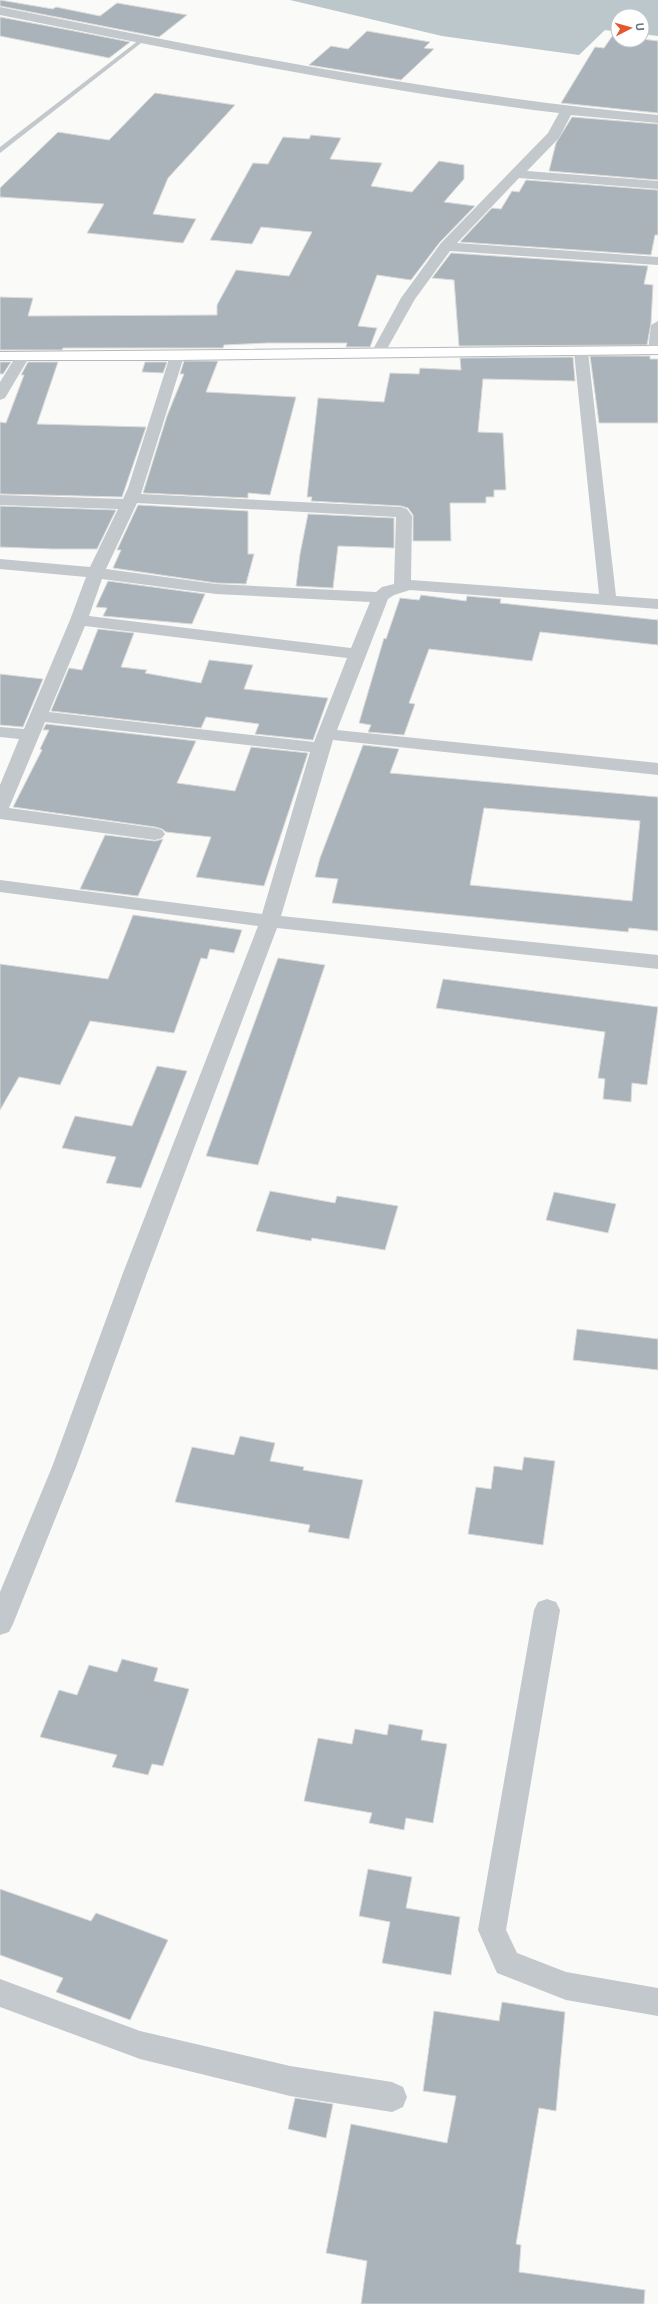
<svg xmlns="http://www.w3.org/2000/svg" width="658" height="2304" viewBox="0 0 658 2304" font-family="Inter,sans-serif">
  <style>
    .water { fill: #bbc7cb }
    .building { fill: #aab3b9; stroke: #dcdcda; fill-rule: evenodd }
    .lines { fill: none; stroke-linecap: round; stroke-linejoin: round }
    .trunk-casing { stroke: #b4b9bd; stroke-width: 2 }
    .service { fill: #c3c8cc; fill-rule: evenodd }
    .minor { fill: #c3c8cc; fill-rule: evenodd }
    .trunk { fill: #fff; fill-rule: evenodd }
  </style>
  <rect width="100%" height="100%" fill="#fafaf8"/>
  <path class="water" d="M290,0H658V36L642,34V16H618V32L605,30L579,55L442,36Z"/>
  <g class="building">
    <path d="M0,0L53,9L56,7L100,16L117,3L187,15L159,37L0,6Z"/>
    <path d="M0,17L69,30L130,42L109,58L0,36Z"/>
    <path d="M367,31L430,42L424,48L434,49L401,80L309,65L331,46L348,49Z"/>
    <path d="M613,35H618V40L642,39L658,41V113L561,103L595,47L604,48Z"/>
    <path d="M155,93L235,105L168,178L153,214L196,219L183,243L87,233L104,204L0,197V188L58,132L109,140Z"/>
    <path d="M572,117L658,124V180L549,171L556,143Z"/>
    <path d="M311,135L341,138L330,159L382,163L371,186L412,192L439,161L464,165V179L444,202L475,206L440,242L411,280L377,275L358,326L377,328L370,347H346L347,343H267L224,345L223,348H63L62,350H0V297L33,298L28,316L217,315V305L236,270L289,276L312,232L261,227L252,244L210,240L253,163L268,164L283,137L309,139Z"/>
    <path d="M526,180L658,190V235H655L651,255L460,242L492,208L501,209L512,191L519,192Z"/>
    <path d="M451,253L648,266L644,284L653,285L651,323L647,345L459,346L454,280L432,278Z"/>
    <path d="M590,356H650V359H658V423H599Z"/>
    <path d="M573,357L575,381L483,379L478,432L503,433L506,490H494V497H486V503H450L451,541H413V515L408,508L401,506L311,501L312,497H307L318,398L384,402L390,373L419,374L420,368L461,370L460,358Z"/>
    <path d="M184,361H218L206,392L296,397L270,495L248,493V498L143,493L167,416L184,374H180Z"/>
    <path d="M0,362H11L3,374H0Z"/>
    <path d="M28,362H58L37,424L146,427L122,497L0,494V422L6,423L24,375H21Z"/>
    <path d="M145,362H167L163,373L142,372Z"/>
    <path d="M138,505L248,511V554H254L246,584L216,583L113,568L121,550H117Z"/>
    <path d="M0,506L116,510L97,549H52L0,547Z"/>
    <path d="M308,514L394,518V548L338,546L333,588L296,586L300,554Z"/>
    <path d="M108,581L205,594L192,624L103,616L107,608L96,607Z"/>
    <path d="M421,595L466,601L467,596L477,597L501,599L500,603L658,620V645L540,632L532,661L429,649L409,703L415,704L404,735L368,732L371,725L359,723L384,638L386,639L400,598L419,600Z"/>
    <path d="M98,629L134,633L121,667L147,670L145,673L201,683L209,660L253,665L244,689L328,698L313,740L255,734L259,724L206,717L201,728L51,711L69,668L82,670Z"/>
    <path d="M0,674L43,679L23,727L0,725Z"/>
    <path d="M46,724L196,741L177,783L235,791L251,747L308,753L264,886L196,877L211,837L166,832L162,829L155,827L13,807L42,750L40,749L49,730H43Z"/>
    <path d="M363,745L399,749L390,773L658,797V931L629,928L628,932L332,903L338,879L315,877L320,858ZM484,808L640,821L632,901L470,885Z"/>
    <path d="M105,835L155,841L163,839L138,896L80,889Z"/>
    <path d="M133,915L242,930L234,953L210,949L207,959L201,958L174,1033L90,1021L60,1085L19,1077L0,1110V964L108,979Z"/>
    <path d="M278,958L325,965L258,1165L206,1156Z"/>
    <path d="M443,979L658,1007L647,1085L632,1083L631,1102L603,1099L605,1079L598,1078L605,1032L436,1008Z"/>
    <path d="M157,1066L187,1071L141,1188L106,1183L116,1157L62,1148L75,1116L132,1126Z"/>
    <path d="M270,1191L335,1203L337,1196L398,1206L385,1250L312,1238L311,1241L256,1231Z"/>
    <path d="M554,1192L616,1204L608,1233L546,1220Z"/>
    <path d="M577,1329L658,1339V1370L573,1360Z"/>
    <path d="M240,1436L275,1443L270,1461L304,1467L303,1470L363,1480L349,1539L308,1532L310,1525L175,1502L192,1447L234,1455Z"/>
    <path d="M524,1457L555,1461L543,1545L468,1534L476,1487L491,1489L494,1466L522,1470Z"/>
    <path d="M122,1659L158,1668L154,1681L189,1689L163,1766L152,1764L148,1775L112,1767L117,1755L40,1737L59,1690L77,1695L89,1665L117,1672Z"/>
    <path d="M389,1724L423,1730L421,1740L447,1744L433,1823L406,1818L404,1830L369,1823L372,1813L304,1801L318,1738L352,1744L355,1729L387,1735Z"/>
    <path d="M368,1869L412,1877L406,1908L460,1917L451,1975L382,1963L390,1922L359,1916Z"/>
    <path d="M0,1889L91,1921L96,1913L168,1940L130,2020L56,1992L63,1978L0,1955Z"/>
    <path d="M502,2002L565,2012L556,2111L539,2108L516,2244L521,2245L519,2272L645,2290L644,2304H361L367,2261L326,2253L351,2124L447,2143L456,2096L423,2091L434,2011L499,2021Z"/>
    <path d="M295,2098L333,2104L326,2138L288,2129Z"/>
  </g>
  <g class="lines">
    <g class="trunk-casing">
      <path id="trunk" d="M658,346V354L177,360H0V352Z"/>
    </g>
    <path class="service" d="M143,37L146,39L145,40L0,153V147Z"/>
    <g class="minor">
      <path d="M0,7C218,51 436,94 658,115V123L571,115L559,138L527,171L658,181V189L519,178L457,243L658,257V265L450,251L415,299L383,356H373L371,353L401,298L441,243L548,133L559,113C371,90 186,52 0,15Z"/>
      <path d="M658,321V354H655L648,350L651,325Z"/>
      <path d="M581,348L588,352L616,596L658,599V609L410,590L394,595L388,599L337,730L658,763V775L333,740L281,916L658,955V969L277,928L147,1273L76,1467L13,1624L9,1632L0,1635V1592L52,1467L123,1273L258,926L0,892V880L262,914L310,752L45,722L9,808L155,828L162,830L165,834L162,838L155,840L0,819V785L19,739L0,737V727L24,729L70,620L86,577L0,569V559L90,567L118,509L0,505V495L123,499L128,488L170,356L177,352L184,356L141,494L401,507L407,509L412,516L411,580L599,594L574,352ZM137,503L396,517L394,584L382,587L376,592L216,584L106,569ZM102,579L216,594L370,602L351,648L89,616ZM85,626L347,658L314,742L49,712Z"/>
      <path d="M23,352L30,356L5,398L0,400V382L18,353Z"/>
      <path d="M547,1599L556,1602L560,1610L506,1930L517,1953L566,1972L658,1988V2016L566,2000L497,1973L478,1930L534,1610L538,1602Z"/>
      <path d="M0,1979L140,2031L290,2066L392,2082L403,2087L407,2097L403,2107L392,2112L290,2096L140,2059L0,2007Z"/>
    </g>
    <use href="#trunk" class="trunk"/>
  </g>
  <g transform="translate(630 28) rotate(84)"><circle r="19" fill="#ffffff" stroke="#c1c8cd"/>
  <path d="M0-3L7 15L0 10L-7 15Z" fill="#e4572e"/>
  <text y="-6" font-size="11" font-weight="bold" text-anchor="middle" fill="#657683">U</text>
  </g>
</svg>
